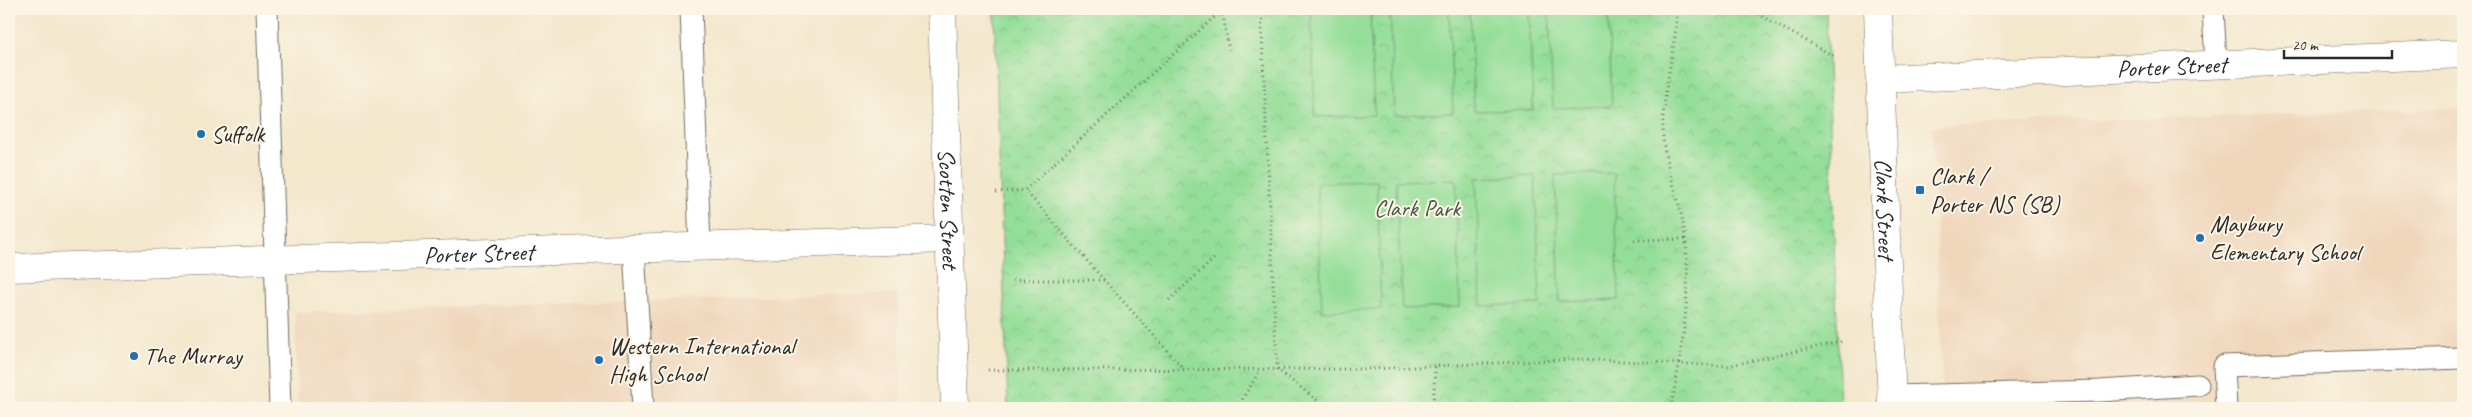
<svg xmlns="http://www.w3.org/2000/svg" width="2472" height="417" viewBox="0 0 2472 417" font-family="Caveat,sans-serif">
  <style>
    .built { fill: #efd6bb }
    .park { fill: url(#park-crowns); stroke: #608462 }
    .garden { fill: #94de99; stroke: #608462 }
    .lines { fill: none; stroke-linecap: round; stroke-linejoin: round }
    .service-casing { stroke: #716d63; stroke-width: 23 }
    .minor-casing { stroke: #716d63; stroke-width: 29 }
    .tertiary-casing { stroke: #716d63; stroke-width: 29 }
    .path { stroke: #716d63; stroke-width: 3; stroke-dasharray: 1 4; stroke-linecap: butt }
    .service { stroke: #fff; stroke-width: 21 }
    .minor { stroke: #fff; stroke-width: 28 }
    .tertiary { stroke: #fff; stroke-width: 28 }
    .poi-dot { fill: #1f6fb2; stroke: #fcf5e5; stroke-width: 2 }
    .labels { text-anchor: middle; dominant-baseline: central; stroke-width: 4; stroke-linejoin: round; paint-order: stroke }
    .street-label { font-size: 24px; fill: #2b2b2b; stroke: #fcf5e5 }
    .poi-label { font-size: 24px; fill: #2b2b2b; stroke: #fcf5e5; text-anchor: start }
    .park-label { font-size: 24px; fill: #455846; stroke: #fcf5e5 }
  </style>
  <defs>
    <pattern id="park-crowns" width="20" height="18" patternUnits="userSpaceOnUse" patternTransform="scale(1.25)"><rect width="20" height="18" fill="#94de99"/><path d="M2 6a3 3 0 1 1 6 0M12 15a3 3 0 1 1 6 0" fill="none" stroke="#80bf84"/></pattern>
  </defs>
  <rect width="100%" height="100%" fill="#fcf5e5"/>
  <filter id="ink" filterUnits="userSpaceOnUse"><feTurbulence type="fractalNoise" baseFrequency=".02" numOctaves="2"/><feDisplacementMap in="SourceGraphic" scale="10" xChannelSelector="R" yChannelSelector="G"/><feConvolveMatrix kernelMatrix="1 2 1 2 8 2 1 2 1" color-interpolation-filters="sRGB"/></filter>
  <filter id="wash" filterUnits="userSpaceOnUse"><feTurbulence type="fractalNoise" baseFrequency=".0096" numOctaves="4" result="noise"/><feDisplacementMap in="SourceGraphic" scale="20" xChannelSelector="R" yChannelSelector="G"/><feGaussianBlur stdDeviation="1.12" result="paint"/><feColorMatrix in="noise" values="0 0 0 0 0 0 0 0 0 0 0 0 0 0 0 0 0 1.4 0 .05"/><feComposite in="paint" operator="in"/></filter>
  <g filter="url(#wash)">
    <rect width="100%" height="100%" fill="#f3e7cc"/>
    <g class="built">
      <path d="M2463,108V351L2215,357L2216,408H1943L1932,126Z"/>
      <path d="M898,293L902,408H298L295,312Z"/>
    </g>
    <path class="park" d="M994,9H1826L1840,408H1008Z"/>
    <g class="garden">
      <path d="M1311,9H1370L1374,115L1315,117Z"/>
      <path d="M1390,9H1449L1453,113L1394,115Z"/>
      <path d="M1470,9H1529L1533,110L1474,111Z"/>
      <path d="M1549,9H1608L1612,106L1553,108Z"/>
      <path d="M1614,173L1619,300L1560,302L1555,175Z"/>
      <path d="M1535,176L1540,304L1481,306L1476,178Z"/>
      <path d="M1456,179L1460,307L1402,309L1396,181Z"/>
      <path d="M1377,181L1381,309L1322,311L1317,183Z"/>
    </g>
  </g>
  <g filter="url(#ink)">
    <g class="lines">
      <g class="service-casing">
        <g id="service">
          <path d="M267,9L280,408"/>
          <path d="M691,9L700,246"/>
          <path d="M2213,9L2216,65"/>
          <path d="M634,248L643,408"/>
          <path d="M1891,396L2099,391L2198,385"/>
          <path d="M2226,408L2224,366L2463,358"/>
        </g>
      </g>
      <g class="minor-casing">
        <g id="minor">
          <path id="s1" d="M1880,79L2463,54"/>
          <path id="s2" d="M9,268L949,239"/>
        </g>
      </g>
      <g class="tertiary-casing">
        <g id="tertiary">
          <path id="s3" d="M942,9L955,408"/>
          <path id="s4" d="M1878,9L1892,408"/>
        </g>
      </g>
      <g class="path">
        <path d="M1261,9L1277,369L1327,408"/>
        <path d="M1749,9L1835,57"/>
        <path d="M1222,10L1229,50"/>
        <path d="M996,192L1025,190"/>
        <path d="M1634,240L1685,239"/>
        <path d="M1013,280H1104L1183,368"/>
        <path d="M1104,280L1025,190L1223,9"/>
        <path d="M1169,300L1216,257"/>
        <path d="M988,370L1370,369L1580,359L1727,366L1844,341"/>
        <path d="M1237,408L1260,370"/>
        <path d="M1433,408L1435,367"/>
        <path d="M1671,408C1682,349 1694,284 1683,223C1678,194 1665,166 1663,137C1661,94 1676,52 1677,9"/>
      </g>
      <use href="#service" class="service"/>
      <use href="#minor" class="minor"/>
      <use href="#tertiary" class="tertiary"/>
    </g>
  </g>
  <g class="poi-dot">
    <circle cx="201" cy="134" r="5"/>
    <rect x="1915" y="185" width="10" height="10" rx="2.5"/>
    <circle cx="2200" cy="238" r="5"/>
    <circle cx="134" cy="356" r="5"/>
    <circle cx="599" cy="360" r="5"/>
  </g>
  <g class="labels">
    <g class="street-label">
      <text stroke="none"><textPath href="#s1" startOffset="292">Porter Street</textPath></text>
      <text stroke="none"><textPath href="#s4" startOffset="200">Clark Street</textPath></text>
      <text stroke="none"><textPath href="#s3" startOffset="200">Scotten Street</textPath></text>
      <text stroke="none"><textPath href="#s2" startOffset="470">Porter Street</textPath></text>
    </g>
    <g class="poi-label">
      <text x="211" y="134">Suffolk</text>
      <text x="1930" y="176">Clark /<tspan x="1930" dy="28">Porter NS (SB)</tspan></text>
      <text x="2210" y="224">Maybury<tspan x="2210" dy="28">Elementary School</tspan></text>
      <text x="609" y="346">Western International<tspan x="609" dy="28">High School</tspan></text>
      <text x="144" y="356">The Murray</text>
    </g>
    <g class="park-label">
      <text x="1417" y="208">Clark Park</text>
    </g>
  </g>
  <rect width="2472" height="417" fill="none" stroke="#fcf5e5" stroke-width="30"/>
  <path d="M2284 50v8h108v-8" fill="none" stroke="#2b2b2b" stroke-width="2.5"/>
  <text x="2292" y="50" font-size="15" fill="#2b2b2b" stroke="#fcf5e5" stroke-width="4" paint-order="stroke">20 m</text>
</svg>
